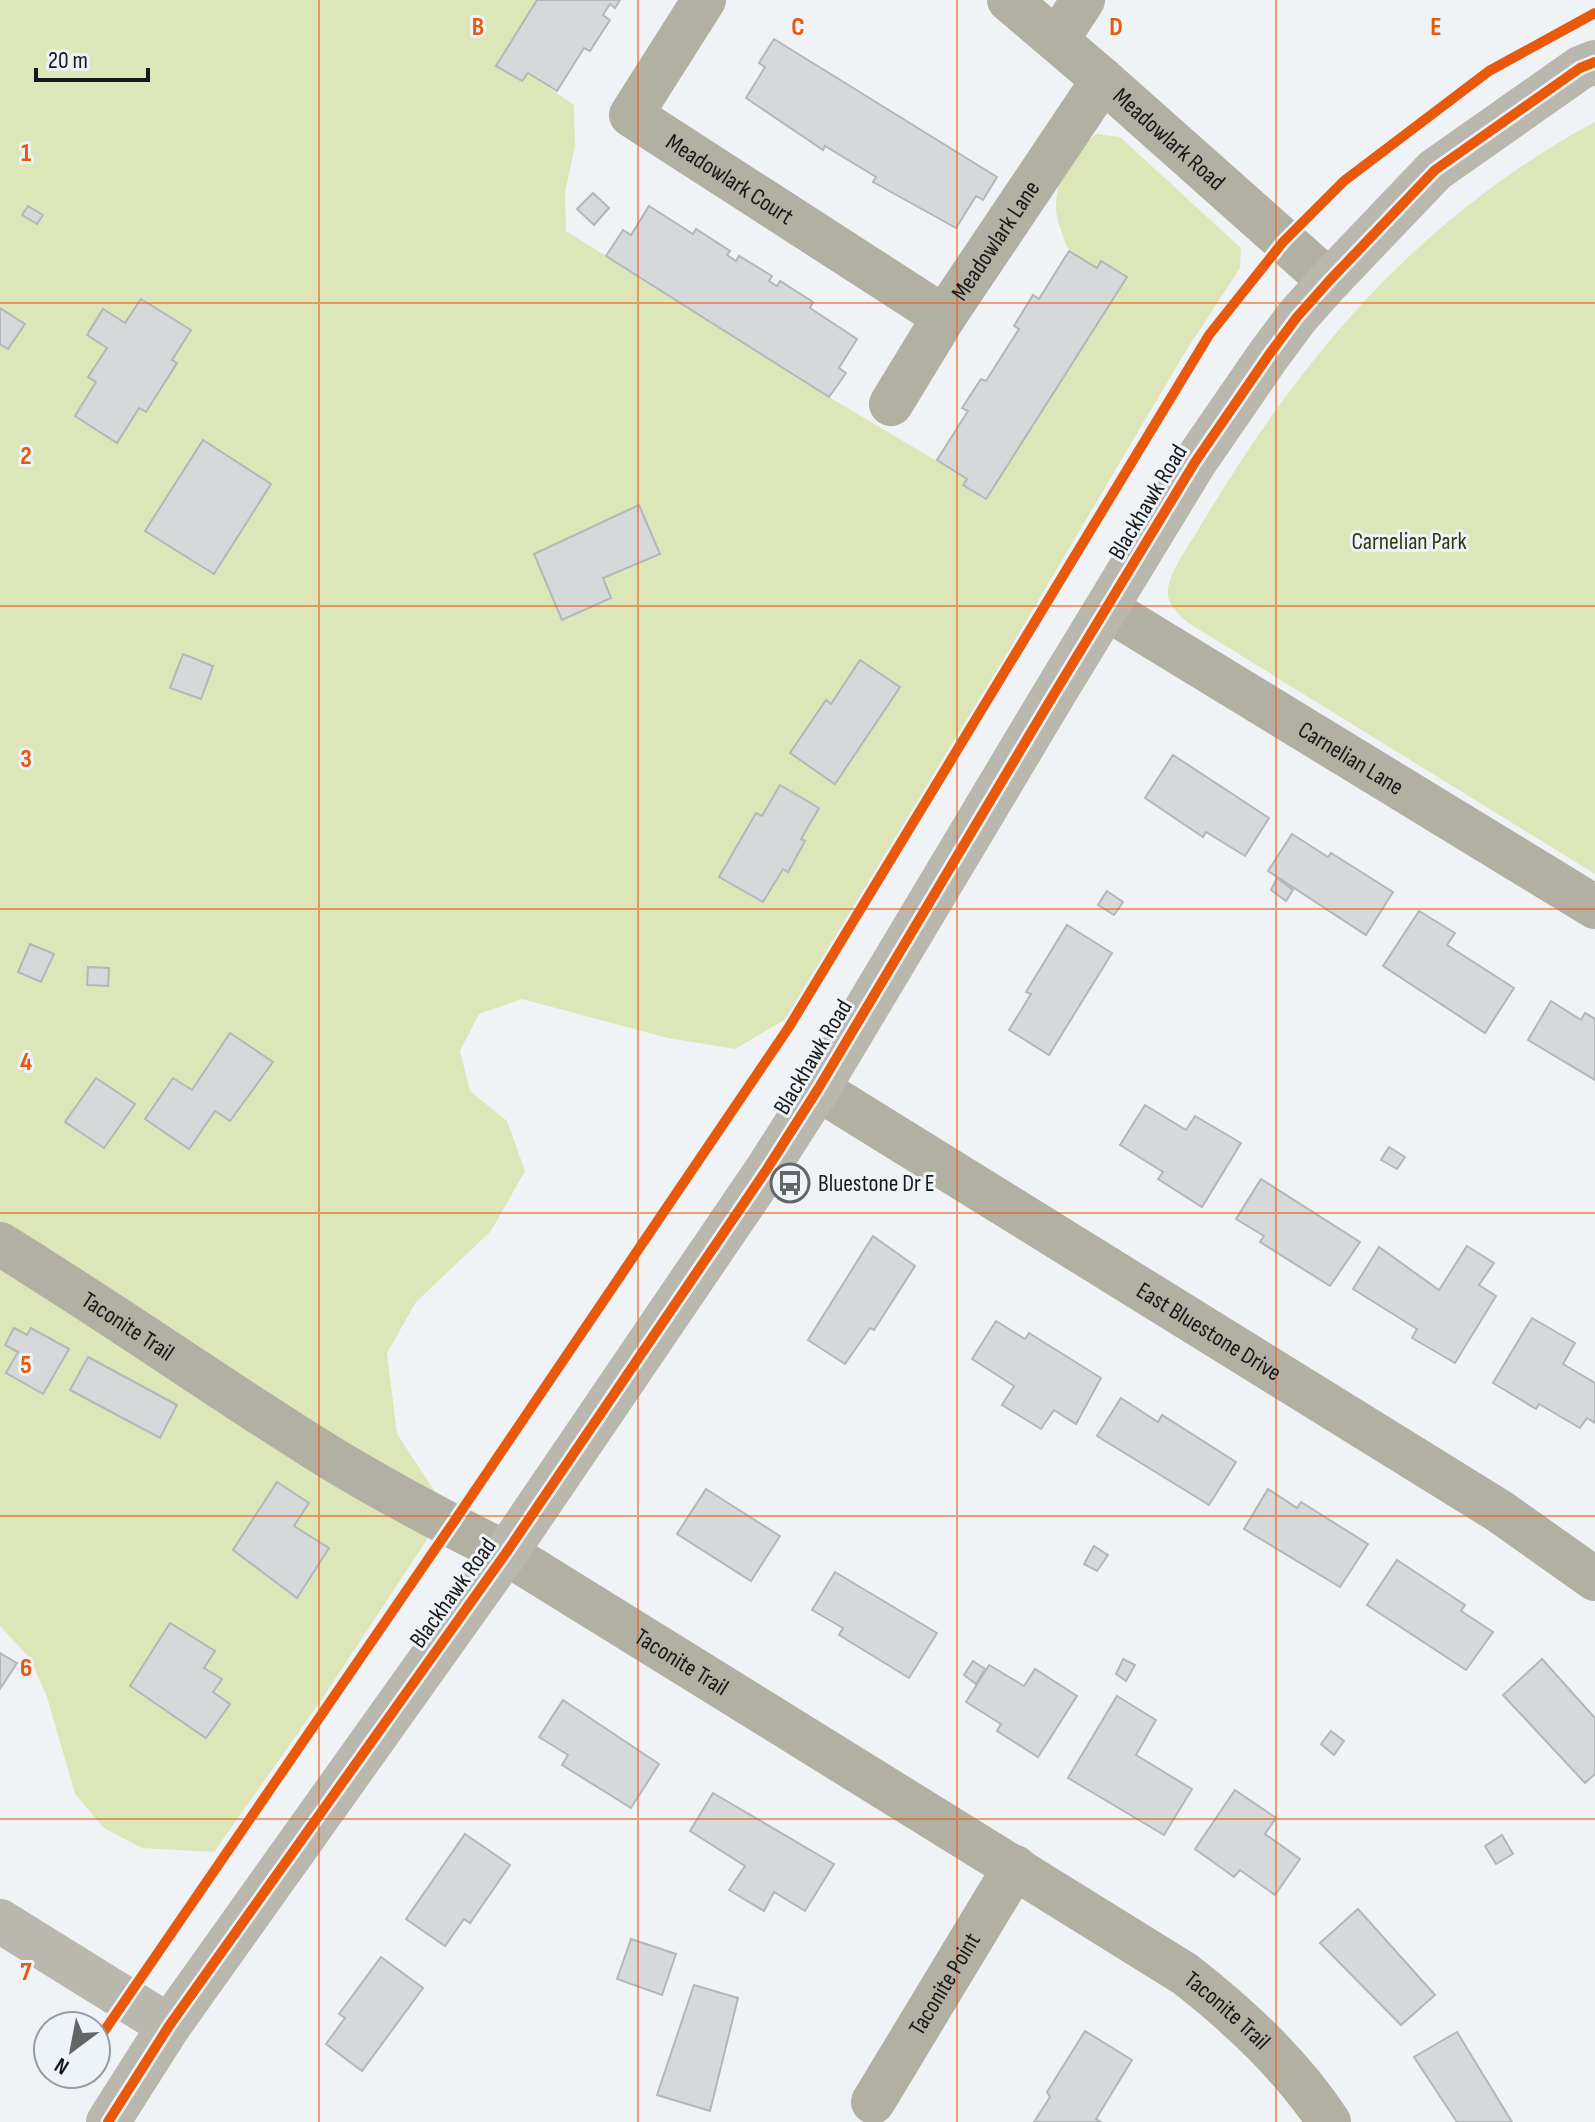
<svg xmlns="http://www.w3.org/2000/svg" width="1595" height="2122" viewBox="0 0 1595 2122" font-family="'Sofia Sans Condensed',sans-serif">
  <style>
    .green { fill: #dde6b9 }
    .building { fill: #d6d8da; stroke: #b4b6b8; stroke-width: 2 }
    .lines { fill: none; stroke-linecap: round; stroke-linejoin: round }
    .street { stroke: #b2afa3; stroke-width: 44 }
    .secondary { stroke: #bab8ae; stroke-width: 44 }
    .cycleway-casing { stroke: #edf3f8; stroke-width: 15 }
    .cycleway { stroke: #e8590c; stroke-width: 10 }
    .grid { fill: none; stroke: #e8590c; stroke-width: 2; stroke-opacity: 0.55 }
    .labels { text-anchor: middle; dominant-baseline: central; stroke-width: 6; stroke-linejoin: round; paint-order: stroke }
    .street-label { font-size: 24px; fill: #17191a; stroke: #edf3f8 }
    .park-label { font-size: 24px; fill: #33390f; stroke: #edf3f8 }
    .poi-label { font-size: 24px; fill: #17191a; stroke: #edf3f8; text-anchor: start }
    .grid-label { font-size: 26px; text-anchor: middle; font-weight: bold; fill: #e8590c; stroke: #edf3f8; stroke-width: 6; stroke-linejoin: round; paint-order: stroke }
  </style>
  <rect width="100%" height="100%" fill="#f0f3f5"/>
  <g class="green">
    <path d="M0,0H537L496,66L522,81L528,73L574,105L575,146L565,192L566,231L829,397L967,479L963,485L986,499L1127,278C1108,270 1087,267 1071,252C1066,247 1063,237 1061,230C1046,193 1067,157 1096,134L1120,137L1241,248L1240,268L1184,354L999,667L786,1019L735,1049L668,1038L522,999L479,1014L460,1051L470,1091L507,1121L525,1171L491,1231L416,1302L387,1353L397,1434L436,1493L432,1532L322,1699L214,1852L142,1848L104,1828L75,1794L47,1697L30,1658L0,1626Z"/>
    <path d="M1595,122V874L1190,624C1181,617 1170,607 1168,596C1165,578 1189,545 1198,530C1255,434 1319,343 1400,265C1457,210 1525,159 1595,122Z"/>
  </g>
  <g class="building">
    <path d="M537,0H620L615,8L610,4L603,15L610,20L590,51L584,48L557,91L528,73L522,81L496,66Z"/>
    <path d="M774,39L997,177L983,200L976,196L956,228L873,182L876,177L825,146L823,150L746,98L765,67L759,63Z"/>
    <path d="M593,193L609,208L594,225L577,209Z"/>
    <path d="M28,206L43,215L37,224L22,215Z"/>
    <path d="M649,206L693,234L696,229L730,251L727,255L736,261L739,256L772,276L769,281L777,286L780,281L813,302L810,308L857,339L839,368L846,373L829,397L606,256L623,230L631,235Z"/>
    <path d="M1069,251L1097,268L1101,261L1127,277L986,499L963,485L967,479L937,460L968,411L962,408L981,379L986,381L1019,329L1014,326L1033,295L1039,299Z"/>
    <path d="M141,299L191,330L172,360L177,363L146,412L139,408L117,443L75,416L96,382L88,377L107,348L87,335L103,309L125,323Z"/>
    <path d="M0,308L25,324L8,349L0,344Z"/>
    <path d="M203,440L271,484L214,574L145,531Z"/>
    <path d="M639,505L660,554L603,578L611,598L562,620L534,554Z"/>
    <path d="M183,654L213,666L201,699L170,688Z"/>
    <path d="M860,660L900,687L835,784L790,753L826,700L831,704Z"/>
    <path d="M1173,755L1269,818L1245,856L1206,832L1203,837L1145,798Z"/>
    <path d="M780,785L819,808L801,839L805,841L788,872L783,869L763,902L719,877L756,813L762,816Z"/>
    <path d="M1292,834L1328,857L1331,853L1393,892L1366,935L1268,871Z"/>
    <path d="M1277,878L1293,890L1286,901L1271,890Z"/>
    <path d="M1107,891L1123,902L1114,915L1098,905Z"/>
    <path d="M1419,911L1455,933L1447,945L1514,988L1485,1033L1383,966Z"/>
    <path d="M1067,925L1112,953L1049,1055L1009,1030L1031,994L1026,992Z"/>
    <path d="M30,944L54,954L41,982L18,972Z"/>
    <path d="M88,967L109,968L108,986L87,985Z"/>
    <path d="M1551,1001L1581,1020L1585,1013L1595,1019V1080L1528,1040Z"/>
    <path d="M230,1033L273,1062L230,1121L215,1111L189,1149L145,1119L173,1078L192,1090Z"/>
    <path d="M96,1078L135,1104L104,1148L65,1122Z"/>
    <path d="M1145,1105L1186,1130L1195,1116L1241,1143L1202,1207L1158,1179L1163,1172L1120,1145Z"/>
    <path d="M1389,1147L1405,1157L1397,1169L1381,1160Z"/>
    <path d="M1261,1179L1360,1242L1330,1286L1260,1242L1264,1236L1236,1219Z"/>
    <path d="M873,1236L915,1266L874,1330L870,1328L845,1364L808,1340Z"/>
    <path d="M1467,1246L1494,1263L1479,1285L1496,1296L1455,1363L1412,1338L1417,1329L1353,1289L1379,1247L1439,1290Z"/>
    <path d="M1532,1318L1575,1343L1563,1364L1595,1383V1423L1587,1418L1580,1428L1539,1404L1536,1409L1493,1383Z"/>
    <path d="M996,1321L1025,1339L1029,1333L1101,1378L1076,1424L1054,1410L1041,1429L1002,1405L1014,1386L972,1359Z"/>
    <path d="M14,1328L27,1335L31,1328L69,1349L43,1394L6,1373L18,1352L5,1345Z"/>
    <path d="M88,1357L177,1405L160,1438L70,1390Z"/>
    <path d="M1121,1398L1158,1422L1162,1415L1236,1462L1209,1505L1097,1436Z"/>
    <path d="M277,1482L309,1503L294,1526L329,1548L297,1598L233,1550Z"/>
    <path d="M706,1489L780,1536L751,1581L677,1534Z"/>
    <path d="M1268,1489L1297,1508L1301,1502L1368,1544L1340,1587L1244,1529Z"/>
    <path d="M1094,1546L1108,1555L1097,1571L1084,1564Z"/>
    <path d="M1397,1560L1465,1605L1461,1611L1493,1632L1466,1670L1367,1605Z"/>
    <path d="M835,1572L937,1633L909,1678L839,1635L843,1628L812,1610Z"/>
    <path d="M170,1623L215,1651L204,1668L222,1679L213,1692L230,1704L206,1738L130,1686Z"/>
    <path d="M0,1653L17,1663L0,1689Z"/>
    <path d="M1123,1659L1135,1665L1126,1681L1116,1674Z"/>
    <path d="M1542,1659L1595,1718V1774L1585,1783L1503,1695Z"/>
    <path d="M973,1661L985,1669L976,1684L964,1675Z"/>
    <path d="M989,1665L1024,1686L1035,1669L1077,1696L1038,1757L997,1731L1001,1724L966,1702Z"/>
    <path d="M1117,1696L1156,1720L1136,1755L1192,1789L1164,1835L1068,1778Z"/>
    <path d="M563,1700L659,1764L631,1808L562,1765L568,1755L539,1737Z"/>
    <path d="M1331,1731L1344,1741L1334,1755L1321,1744Z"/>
    <path d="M1235,1790L1276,1818L1265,1834L1300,1859L1275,1895L1240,1870L1234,1877L1195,1849Z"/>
    <path d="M713,1793L834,1864L805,1911L774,1892L764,1911L729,1890L745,1866L690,1831Z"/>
    <path d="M465,1834L510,1865L470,1923L464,1919L445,1946L406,1919Z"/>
    <path d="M1502,1835L1513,1854L1496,1864L1485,1846Z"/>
    <path d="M1358,1909L1435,1995L1401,2025L1320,1943Z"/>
    <path d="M631,1939L676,1954L662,1995L617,1979Z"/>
    <path d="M381,1957L423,1988L362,2071L326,2044L345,2018L339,2014Z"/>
    <path d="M694,1985L738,1998L710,2111L657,2095Z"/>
    <path d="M1085,2031L1132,2060L1096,2119L1101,2122H1034L1050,2097L1047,2092Z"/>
    <path d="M1457,2032L1512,2122H1457L1414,2057Z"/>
  </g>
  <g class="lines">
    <g class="street">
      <path id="s1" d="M704,0L631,115L944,317"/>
      <path id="s2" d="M1009,0L1103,80L1329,281"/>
      <path d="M1057,40L1083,0"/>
      <path id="s3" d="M891,404L944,317L1103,80"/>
      <path id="s4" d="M1107,609L1595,907"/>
      <path id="s5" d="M818,1089L1499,1511L1595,1579"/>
      <path id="s6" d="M0,1244C106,1309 208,1381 313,1447C375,1486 441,1521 506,1553L1185,1974C1239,2016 1291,2064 1329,2122"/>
      <path id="s7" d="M873,2102L1015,1867"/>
    </g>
    <g class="secondary">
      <path d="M0,1921L169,2026"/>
      <path d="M108,2122L169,2026L506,1553L767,1169L818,1089L1051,699L1195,462L1268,356L1297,317L1329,281L1435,170L1580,68L1595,62"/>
    </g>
    <g class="cycleway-casing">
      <g id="cycleway">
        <path d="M96,2043L451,1526L789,1027L1209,335L1283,242L1344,181L1489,71L1595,13"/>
        <path d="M108,2122L169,2026L506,1553L767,1169L818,1089L1051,699L1195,462L1268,356L1297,317L1329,281L1435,170L1580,68L1595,62"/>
      </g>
    </g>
    <use href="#cycleway" class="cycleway"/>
  </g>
  <path class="grid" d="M319,0V2122M638,0V2122M957,0V2122M1276,0V2122M0,303H1595M0,606H1595M0,909H1595M0,1213H1595M0,1516H1595M0,1819H1595"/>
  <defs>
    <g id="bus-ring" transform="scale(2)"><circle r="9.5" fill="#edf3f8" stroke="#636567" stroke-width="1.5"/><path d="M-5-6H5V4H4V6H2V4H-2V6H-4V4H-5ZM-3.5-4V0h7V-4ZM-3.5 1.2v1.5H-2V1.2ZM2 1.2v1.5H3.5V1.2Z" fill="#636567"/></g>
  </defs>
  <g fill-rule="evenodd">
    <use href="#bus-ring" x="790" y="1183"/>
  </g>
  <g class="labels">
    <g class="street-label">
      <text stroke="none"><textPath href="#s2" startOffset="212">Meadowlark Road</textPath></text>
      <text stroke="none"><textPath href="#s1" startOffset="254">Meadowlark Court</textPath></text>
      <text stroke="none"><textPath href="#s3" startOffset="194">Meadowlark Lane</textPath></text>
      <text transform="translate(1148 502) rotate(-59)">Blackhawk Road</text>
      <text stroke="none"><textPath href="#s4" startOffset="286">Carnelian Lane</textPath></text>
      <text transform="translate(813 1057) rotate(-59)">Blackhawk Road</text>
      <text stroke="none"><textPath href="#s6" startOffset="152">Taconite Trail</textPath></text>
      <text stroke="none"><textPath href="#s5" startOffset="460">East Bluestone Drive</textPath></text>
      <text transform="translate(453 1593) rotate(-54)">Blackhawk Road</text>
      <text stroke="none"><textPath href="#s6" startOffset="800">Taconite Trail</textPath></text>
      <text stroke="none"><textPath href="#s7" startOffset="138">Taconite Point</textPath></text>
      <text stroke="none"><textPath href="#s6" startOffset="1448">Taconite Trail</textPath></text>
    </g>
    <g class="park-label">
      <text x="1409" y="541">Carnelian Park</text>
    </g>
    <g class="poi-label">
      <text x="818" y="1183">Bluestone Dr E</text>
    </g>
  </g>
  <g class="grid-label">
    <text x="478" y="35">B</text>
    <text x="798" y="35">C</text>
    <text x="1116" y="35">D</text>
    <text x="1436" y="35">E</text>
    <text x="26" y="161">1</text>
    <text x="26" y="464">2</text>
    <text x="26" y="767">3</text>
    <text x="26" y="1070">4</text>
    <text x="26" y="1373">5</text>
    <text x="26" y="1676">6</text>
    <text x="26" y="1980">7</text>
  </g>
  <g transform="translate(72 2050) rotate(212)"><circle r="38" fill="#edf3f8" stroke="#979c9f" stroke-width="2"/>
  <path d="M0-6L14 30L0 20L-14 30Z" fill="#636567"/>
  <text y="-12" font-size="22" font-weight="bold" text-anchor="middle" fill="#17191a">N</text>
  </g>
  <path d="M36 68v12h112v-12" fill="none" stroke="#17191a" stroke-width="4"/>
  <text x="48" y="68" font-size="24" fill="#17191a" stroke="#edf3f8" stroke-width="6" paint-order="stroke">20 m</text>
</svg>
